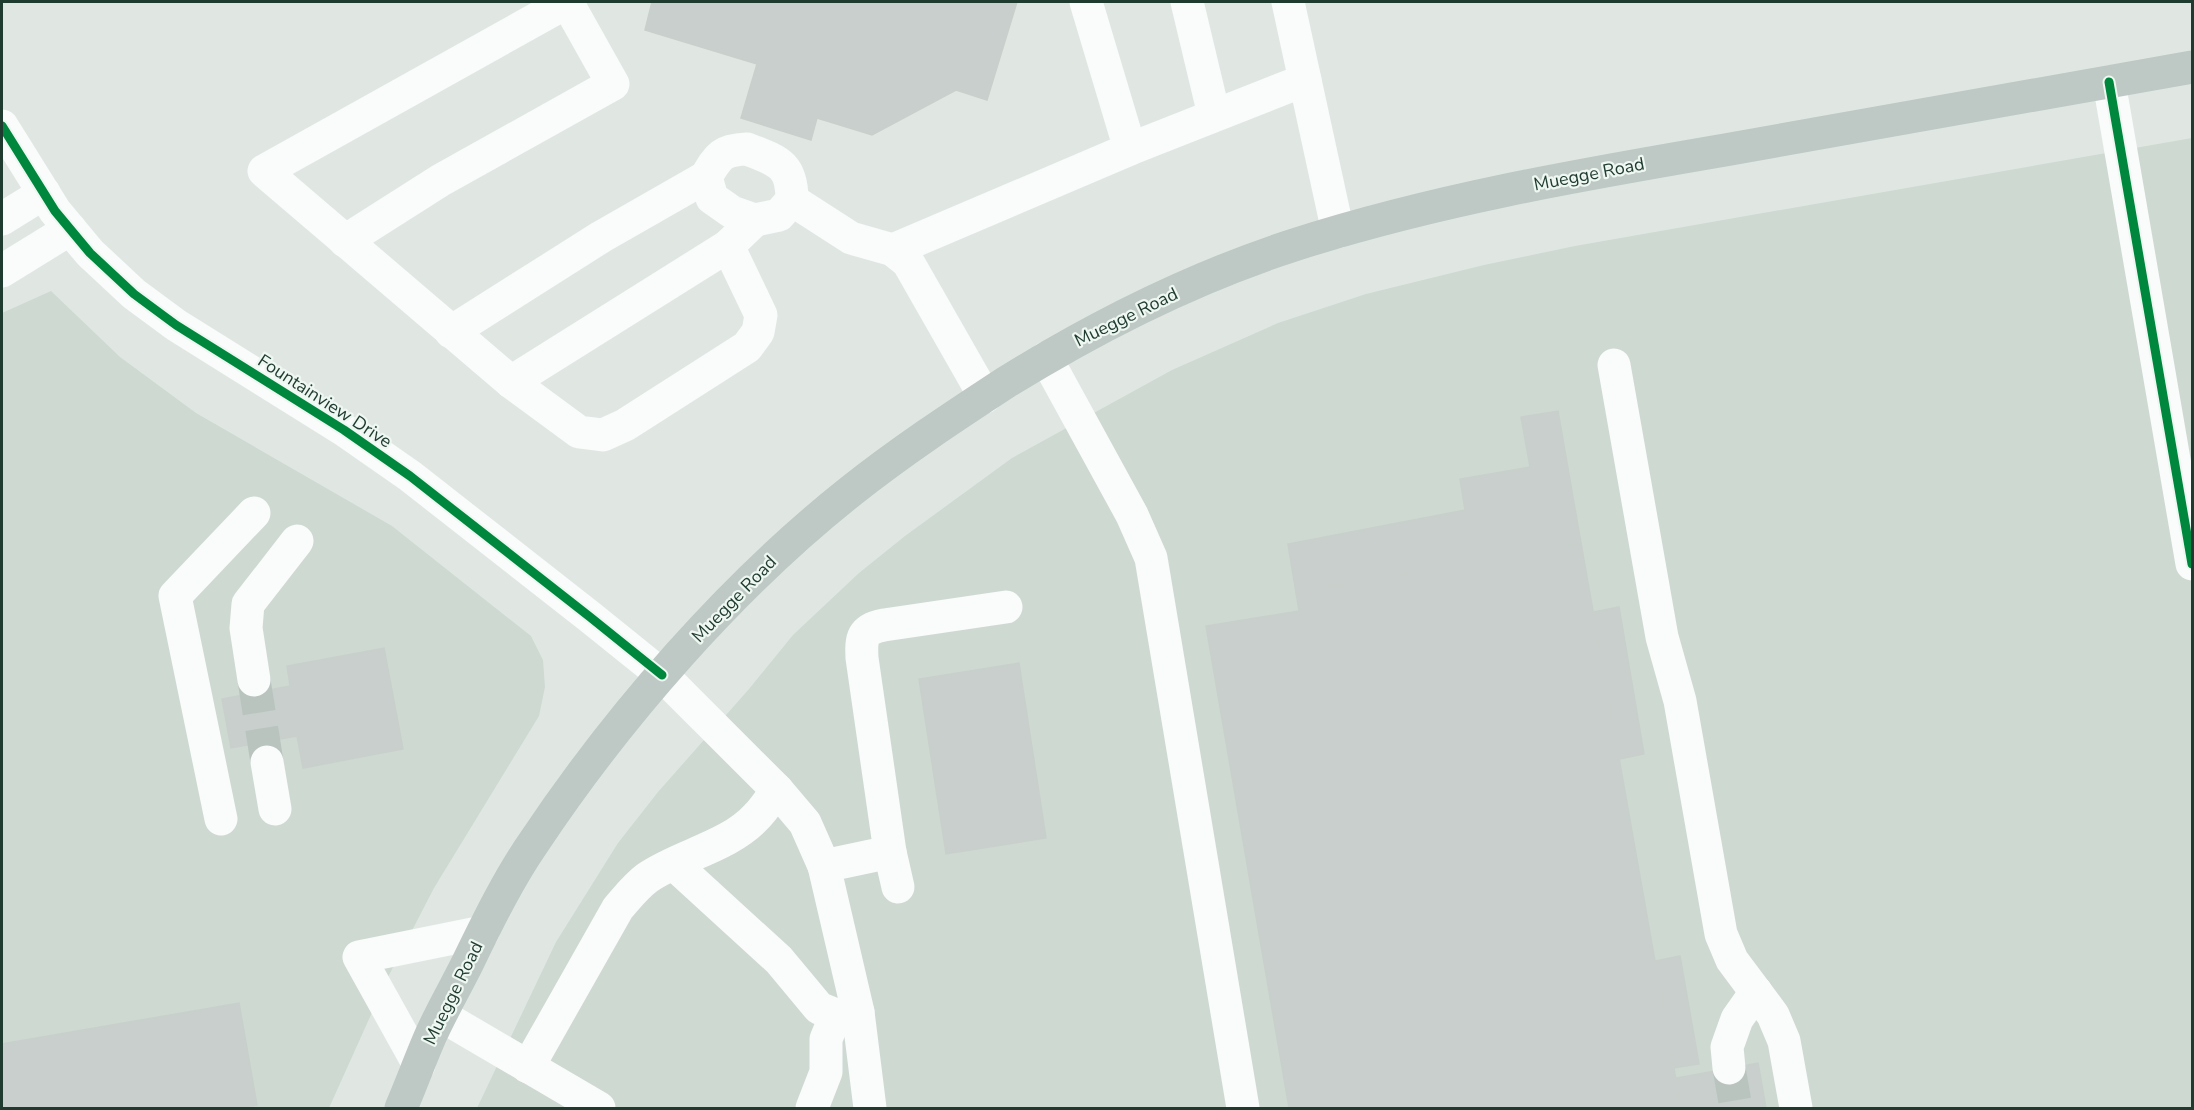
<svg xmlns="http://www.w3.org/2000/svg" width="2194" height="1110" viewBox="0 0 2194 1110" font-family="'Nunito Sans',sans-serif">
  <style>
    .built { fill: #ced9d2 }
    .building { fill: #c9cfcc; stroke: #c9d0cc; stroke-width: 1.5 }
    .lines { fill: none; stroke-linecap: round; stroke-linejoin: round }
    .minor-tunnel { stroke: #b9c4bf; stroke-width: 33; stroke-dasharray: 33 16; stroke-linecap: butt }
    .minor { stroke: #fafbfb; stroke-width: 33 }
    .major { stroke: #bec8c4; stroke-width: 33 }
    .cycleway-casing { stroke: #eef7f1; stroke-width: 13 }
    .cycleway { stroke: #00873e; stroke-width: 9 }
    .labels { text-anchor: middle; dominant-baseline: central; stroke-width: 4.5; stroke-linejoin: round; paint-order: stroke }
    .street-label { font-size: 18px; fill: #1f3a2f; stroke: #eef7f1 }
  </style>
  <rect width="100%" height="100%" fill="#e0e7e3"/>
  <g class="built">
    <path d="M2192,138V1108H477L556,942L618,843L658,792L749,689L793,635L859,573L905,536L1012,458L1172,370L1278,323L1366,294L1484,265L1575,246Z"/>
    <path d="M51,291L120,357L196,413L392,526L531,636L543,660L545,687L539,716L434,888L388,977L329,1108H2V313Z"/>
  </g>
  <g class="building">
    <path d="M652,2H1017L987,100L956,90L872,135L817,118L811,140L741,118L757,64L645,30Z"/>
    <path d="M1558,411L1581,543L1296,593L1288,544L1465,510L1460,479L1530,467L1521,417Z"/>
    <path d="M1581,543L1681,1108H1289L1206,626L1299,611L1296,593Z"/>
    <path d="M1619,607L1644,754L1619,759L1593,612Z"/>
    <path d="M384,648L403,749L303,768L297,736L231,748L222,699L290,686L287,666Z"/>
    <path d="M1019,663L1046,838L946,854L919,679Z"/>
    <path d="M1680,956L1699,1064L1674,1068L1655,961Z"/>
    <path d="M239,1003L257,1105L235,1108H2V1044Z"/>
    <path d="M1758,1063L1766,1108H1681L1676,1078Z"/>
  </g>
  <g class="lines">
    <g class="minor-tunnel">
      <path d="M254,680L267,762"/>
      <path d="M1729,1068L1736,1108"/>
    </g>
    <g class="minor">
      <path d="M567,2L264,171L511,382L579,432L603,435L625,425L747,347L758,332L761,315L728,246L755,220"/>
      <path d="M1187,2L1214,115"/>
      <path d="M1288,2L1338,232"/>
      <path d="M2109,82L2192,564"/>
      <path d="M2,126L55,211L90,253L134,294L176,325L344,430L410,476L590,617L662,675L777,790L805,823L824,866L858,1012L870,1108"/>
      <path d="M747,149C778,161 792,164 792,200L779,215L755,220L732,212L712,198L706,177C719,155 722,150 747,149Z"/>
      <path d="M1130,149L1305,80"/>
      <path d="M792,200L851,238L893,250L908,262L985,397"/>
      <path d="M2,219L44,193"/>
      <path d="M345,241L441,180L613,84L567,2"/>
      <path d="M893,250L1130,149L1086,2"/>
      <path d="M2,271L70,229"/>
      <path d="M451,332L601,237L706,177"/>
      <path d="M1046,358L1132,515L1151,558L1243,1108"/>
      <path d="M1614,365L1662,637L1680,701L1721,934L1732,960L1773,1015L1784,1041L1796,1108"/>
      <path d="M511,382L728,246"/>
      <path d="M254,680L246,628L248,604L297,541"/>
      <path d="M267,762L275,809"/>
      <path d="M221,819L175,596L254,513"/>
      <path d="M890,852L898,887"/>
      <path d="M675,865L779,960L819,1008L836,1015L858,1012"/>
      <path d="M824,866L890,852L862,658C861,638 862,629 884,625L1006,607"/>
      <path d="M442,1016L599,1108"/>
      <path d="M419,1065L359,957L483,932"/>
      <path d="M528,1067L618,908C627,898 635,887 647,878C680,855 729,847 757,816C765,808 771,798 777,790"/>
      <path d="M1729,1068L1727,1047L1737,1019L1756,992"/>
      <path d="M812,1108L826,1072V1039L836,1015"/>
    </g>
    <path class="major" d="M401,1108C411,1085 420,1060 430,1037C442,1010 457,985 470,958C489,919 509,878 534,842C618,716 732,585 851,491C900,452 953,417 1005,383C1095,327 1192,278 1294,245C1434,200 1579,175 1725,150C1881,122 2037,95 2192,67"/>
    <g class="cycleway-casing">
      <g id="cycleway">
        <path d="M2109,82L2192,564"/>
        <path d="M2,126L55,211L90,253L134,294L176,325L344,430L410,476L590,617L662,675"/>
      </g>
    </g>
    <use href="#cycleway" class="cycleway"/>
  </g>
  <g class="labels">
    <g class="street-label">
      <text transform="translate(1589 174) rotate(-11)">Muegge Road</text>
      <text transform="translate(1126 317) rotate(-26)">Muegge Road</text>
      <text transform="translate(325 401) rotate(33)">Fountainview Drive</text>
      <text transform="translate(734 599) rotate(-46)">Muegge Road</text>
      <text transform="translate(453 993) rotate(-64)">Muegge Road</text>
    </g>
  </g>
  <rect width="2194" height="1110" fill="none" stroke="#1f3a2f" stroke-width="6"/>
</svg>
